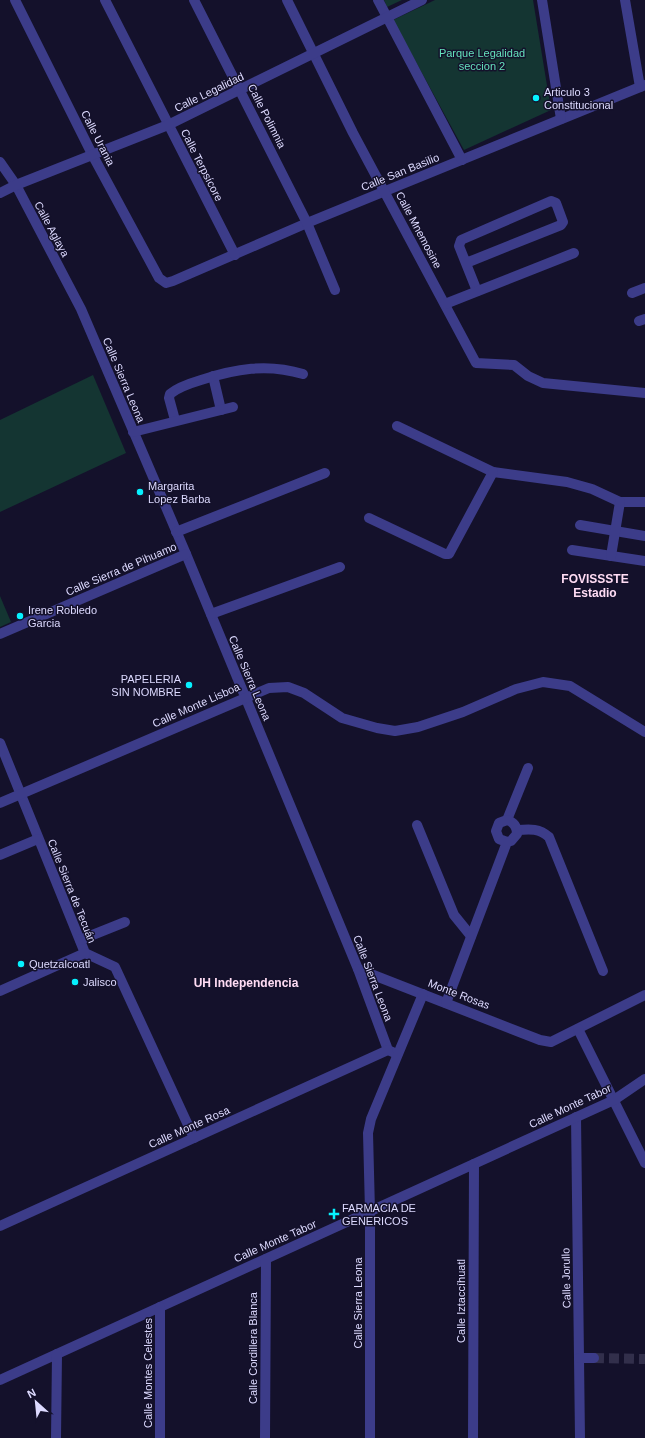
<svg xmlns="http://www.w3.org/2000/svg" width="645" height="1438" viewBox="0 0 645 1438" font-family="Arial,sans-serif">
  <style>
    .green { fill: #143532 }
    .lines { fill: none; stroke-linecap: round; stroke-linejoin: round }
    .minor-tunnel { stroke: #322f4b; stroke-width: 10; stroke-dasharray: 10 5; stroke-linecap: butt }
    .minor { stroke: #3c3c89; stroke-width: 10 }
    .poi-dot { fill: #06f1ff; stroke: #14112b; stroke-width: 1.5 }
    .labels { text-anchor: middle; dominant-baseline: central; stroke-width: 3; stroke-linejoin: round; paint-order: stroke }
    .park-label { font-size: 11px; fill: #64e1bc; stroke: #14112b }
    .street-label { font-size: 11px; fill: #dddaff; stroke: #14112b }
    .poi-label { font-size: 11px; fill: #dddaff; stroke: #14112b; text-anchor: start }
    .neighbourhood-label { font-size: 12px; font-weight: bold; fill: #ffdcf4; stroke: #14112b }
  </style>
  <rect width="100%" height="100%" fill="#14112b"/>
  <g class="green">
    <path d="M384,0H402L387,7Z"/>
    <path d="M435,0H533L551,110L464,150L393,20Z"/>
    <path d="M93,375L126,453L0,512V420Z"/>
    <path d="M0,596L11,622L0,627Z"/>
  </g>
  <g class="lines">
    <path class="minor-tunnel" d="M594,1358L645,1359"/>
    <g class="minor">
      <path d="M15,0L93,156L159,278L166,283L173,281L307,223L645,85"/>
      <path d="M105,0L235,255"/>
      <path d="M194,0L307,223L335,290"/>
      <path d="M287,0L353,133L476,363L514,365L528,376L543,383L645,393"/>
      <path d="M378,0L462,160"/>
      <path d="M542,0L561,119"/>
      <path d="M625,0L640,87"/>
      <path d="M0,162L16,185L81,309L186,554L358,969L388,1050L397,1054"/>
      <path d="M0,193L16,185L168,125L422,0"/>
      <path d="M466,263L561,225L563,222L556,203L551,201L461,240L459,246L477,291"/>
      <path d="M632,293L645,288"/>
      <path d="M445,304L574,253"/>
      <path d="M639,321L645,319"/>
      <path d="M213,376L221,410"/>
      <path d="M175,420L169,398L170,394C178,387 191,383 201,380C235,369 267,363 303,374"/>
      <path d="M397,426L493,472L567,482L592,489L620,502H645"/>
      <path d="M133,432L233,407"/>
      <path d="M369,518L445,554H449L493,472"/>
      <path d="M580,525L645,536"/>
      <path d="M176,532L325,473"/>
      <path d="M572,550L645,561"/>
      <path d="M611,556L620,502"/>
      <path d="M211,614L340,567"/>
      <path d="M0,634L186,554"/>
      <path d="M0,743L85,953L115,967L194,1138"/>
      <path d="M0,803L269,688L288,687L304,693L342,718L377,728L395,731L418,727L463,712L516,689L543,682L570,686L645,732"/>
      <path d="M507,820L528,768"/>
      <path d="M417,825L454,915L471,936"/>
      <path d="M517,830C530,829 539,828 549,837L603,971"/>
      <path d="M0,855L38,839"/>
      <path d="M80,940L125,922"/>
      <path d="M358,969L540,1040L551,1042L645,995"/>
      <path d="M0,991L85,953"/>
      <path d="M446,1003L507,842L511,841L517,834C517,827 514,822 507,820L499,823L496,831L499,839L507,842"/>
      <path d="M578,1029L645,1163"/>
      <path d="M576,1117L580,1438"/>
      <path d="M0,1226L388,1050"/>
      <path d="M579,1358H594"/>
      <path d="M0,1380L614,1100L645,1079"/>
      <path d="M56,1438L57,1354"/>
      <path d="M160,1438V1307"/>
      <path d="M265,1438L266,1259"/>
      <path d="M370,1438V1211L368,1133L371,1119L423,994"/>
      <path d="M473,1438L474,1164"/>
    </g>
  </g>
  <g class="poi-dot">
    <circle cx="536" cy="98" r="4"/>
    <circle cx="140" cy="492" r="4"/>
    <circle cx="20" cy="616" r="4"/>
    <circle cx="189" cy="685" r="4"/>
    <circle cx="21" cy="964" r="4"/>
    <circle cx="75" cy="982" r="4"/>
    <path d="M332 1208h4v4h4v4h-4v4h-4v-4h-4v-4h4z"/>
  </g>
  <g class="labels">
    <g class="park-label">
      <text x="482" y="53">Parque Legalidad<tspan x="482" dy="13">seccion 2</tspan></text>
    </g>
    <g class="street-label">
      <text transform="translate(209 92) rotate(-26)">Calle Legalidad</text>
      <text transform="translate(267 116) rotate(63)">Calle Polimnia</text>
      <text transform="translate(98 138) rotate(63)">Calle Urania</text>
      <text transform="translate(202 165) rotate(63)">Calle Terpsícore</text>
      <text transform="translate(400 172) rotate(-22)">Calle San Basilio</text>
      <text transform="translate(52 229) rotate(62)">Calle Aglaya</text>
      <text transform="translate(419 230) rotate(62)">Calle Mnemosine</text>
      <text transform="translate(124 380) rotate(67)">Calle Sierra Leona</text>
      <text transform="translate(121 569) rotate(-23)">Calle Sierra de Pihuamo</text>
      <text transform="translate(250 678) rotate(67)">Calle Sierra Leona</text>
      <text transform="translate(196 705) rotate(-24)">Calle Monte Lisboa</text>
      <text transform="translate(72 891) rotate(68)">Calle Sierra de Tecuán</text>
      <text transform="translate(373 978) rotate(69)">Calle Sierra Leona</text>
      <text transform="translate(459 994) rotate(21)">Monte Rosas</text>
      <text transform="translate(570 1106) rotate(-25)">Calle Monte Tabor</text>
      <text transform="translate(189 1127) rotate(-24)">Calle Monte Rosa</text>
      <text transform="translate(275 1241) rotate(-24)">Calle Monte Tabor</text>
      <text transform="translate(566 1278) rotate(-91)">Calle Jorullo</text>
      <text transform="translate(461 1301) rotate(-90)">Calle Iztaccíhuatl</text>
      <text transform="translate(358 1303) rotate(-90)">Calle Sierra Leona</text>
      <text transform="translate(253 1348) rotate(-90)">Calle Cordillera Blanca</text>
      <text transform="translate(148 1373) rotate(-90)">Calle Montes Celestes</text>
    </g>
    <g class="poi-label">
      <text x="544" y="92">Articulo 3<tspan x="544" dy="13">Constitucional</tspan></text>
      <text x="148" y="486">Margarita<tspan x="148" dy="13">Lopez Barba</tspan></text>
      <text x="28" y="610">Irene Robledo<tspan x="28" dy="13">Garcia</tspan></text>
      <text x="181" y="679" text-anchor="end">PAPELERIA<tspan x="181" dy="13">SIN NOMBRE</tspan></text>
      <text x="29" y="964">Quetzalcoatl</text>
      <text x="83" y="982">Jalisco</text>
      <text x="342" y="1208">FARMACIA DE<tspan x="342" dy="13">GENERICOS</tspan></text>
    </g>
    <g class="neighbourhood-label">
      <text x="595" y="579">FOVISSSTE<tspan x="595" dy="14">Estadio</tspan></text>
      <text x="246" y="983">UH Independencia</text>
    </g>
  </g>
  <g transform="translate(36 1402) rotate(333)" stroke="#14112b" stroke-width="3" paint-order="stroke">
  <path d="M0-3L7 15L0 10L-7 15Z" fill="#dddaff"/>
  <text y="-6" font-size="11" font-weight="bold" text-anchor="middle" fill="#dddaff">N</text>
  </g>
</svg>
